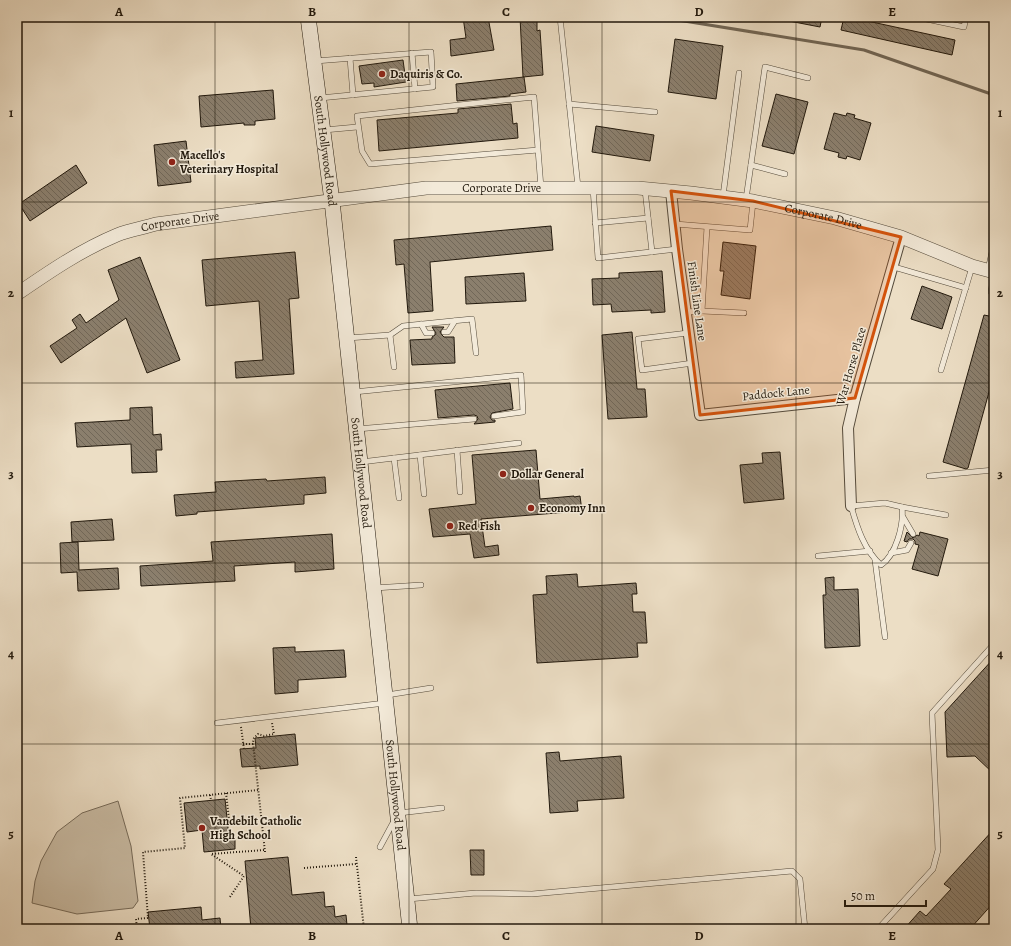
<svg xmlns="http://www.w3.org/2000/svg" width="1011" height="946" viewBox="0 0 1011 946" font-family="Alegreya,serif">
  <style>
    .green { fill: #cabda6; stroke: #766b5a }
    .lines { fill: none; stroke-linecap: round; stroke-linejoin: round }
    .stream { stroke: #726756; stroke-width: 3 }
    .building { fill: url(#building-back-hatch); stroke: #22190d }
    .service-casing { stroke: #544a3b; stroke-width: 6 }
    .minor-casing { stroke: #544a3b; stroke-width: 12 }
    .tertiary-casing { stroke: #544a3b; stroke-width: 14 }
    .secondary-casing { stroke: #22190d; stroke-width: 16 }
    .path { stroke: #22190d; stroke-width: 2; stroke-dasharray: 1 2; stroke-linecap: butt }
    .service { stroke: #f3ead9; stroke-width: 5 }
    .minor { stroke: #f3ead9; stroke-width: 10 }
    .tertiary { stroke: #f3ead9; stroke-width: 13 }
    .secondary { stroke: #f3ead9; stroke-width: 15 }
    .marked { fill: #d4530c; fill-opacity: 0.2; stroke: #d4530c; stroke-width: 3; stroke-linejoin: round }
    .grid { fill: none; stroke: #22190d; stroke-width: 1; stroke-opacity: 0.55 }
    .poi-dot { fill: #8f2418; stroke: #f3ead9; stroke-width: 1.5 }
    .labels { text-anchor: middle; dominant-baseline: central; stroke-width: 3; stroke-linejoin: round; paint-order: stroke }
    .poi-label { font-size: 12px; font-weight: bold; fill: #22190d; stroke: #f3ead9; text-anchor: start }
    .street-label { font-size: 12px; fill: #22190d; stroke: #f3ead9 }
    .neatline { fill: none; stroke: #22190d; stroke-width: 1.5 }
    .grid-label { font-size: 13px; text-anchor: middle; font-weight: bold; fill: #22190d }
  </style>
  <defs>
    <pattern id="building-back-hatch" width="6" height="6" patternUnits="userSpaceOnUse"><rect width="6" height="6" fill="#8b7f6d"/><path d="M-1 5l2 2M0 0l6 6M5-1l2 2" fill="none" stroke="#716758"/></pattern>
  </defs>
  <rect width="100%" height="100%" fill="#ecdec5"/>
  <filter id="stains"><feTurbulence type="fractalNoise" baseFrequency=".005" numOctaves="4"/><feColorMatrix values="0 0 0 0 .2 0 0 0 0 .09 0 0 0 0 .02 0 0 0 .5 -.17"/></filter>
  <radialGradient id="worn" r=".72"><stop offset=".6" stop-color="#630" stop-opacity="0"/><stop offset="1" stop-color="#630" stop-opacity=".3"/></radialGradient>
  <path class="green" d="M118,801L131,846L138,901L133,908L77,914L32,903L35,881L41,861L57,832L82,813Z"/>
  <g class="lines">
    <path class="stream" d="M678,17V20L864,50L994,95"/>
  </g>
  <g class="building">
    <path d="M463,17H488L494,50L451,56L450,40L466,38Z"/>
    <path d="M520,17H537V31L540,30L543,75L523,77Z"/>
    <path d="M790,17H822L820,27L789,21Z"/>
    <path d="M844,17H849L955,40L952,55L841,30Z"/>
    <path d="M675,39L723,46L716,99L668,92Z"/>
    <path d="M403,60L406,82L374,87V83L362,84L359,66Z"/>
    <path d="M524,77L526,92L510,94V96L457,101L456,84Z"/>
    <path d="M273,90L275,119L255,121V125H244V123L201,127L199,96Z"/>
    <path d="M776,94L808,102L794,154L762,146Z"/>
    <path d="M511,104L513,124L517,123L518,138L379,151L377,120L458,113V109Z"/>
    <path d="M834,113L846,116L847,113L855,115L854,118L871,123L860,160L847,156L846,159L838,157L839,153L824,149Z"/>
    <path d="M596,126L654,135L650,161L592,152Z"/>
    <path d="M186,141L191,182L158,186L154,145Z"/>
    <path d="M76,165L87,183L30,221L19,204Z"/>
    <path d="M551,226L553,250L430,262L433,311L408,313L404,264L396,265L394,240Z"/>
    <path d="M723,242L756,246L750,299L721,295L724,271H720Z"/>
    <path d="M295,252L299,298L289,299L294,374L236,378L235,362L263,360L259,301L206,306L202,260Z"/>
    <path d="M140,257L180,360L147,373L126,318L61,363L50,346L77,328L72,320L80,314L86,323L119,300L108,270Z"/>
    <path d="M662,271L665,312L651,313V310L612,312L611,304L593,305L592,279L619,278V273Z"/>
    <path d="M524,273L526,301L466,304L465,277Z"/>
    <path d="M922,286L952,297L942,329L911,319Z"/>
    <path d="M984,315L994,317V374L968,468L966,469L943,462Z"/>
    <path d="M432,327H444L440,332L442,335L444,337H454L455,363L412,365L410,340L432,339V337L435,335L436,333Z"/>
    <path d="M632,332L637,389H645L647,417L608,419L602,335Z"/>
    <path d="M510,383L513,409L492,413L490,417L492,420H495V422L474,424L478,419L477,416L474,415L438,418L435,390Z"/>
    <path d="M152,407L153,435L161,434L162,450H156L157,472L132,473L131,444L77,447L75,423L130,420V408Z"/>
    <path d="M536,450L540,499L574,496V497L580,496L582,511L481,519L485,547L498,545L499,555L474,558L470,534L433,537L429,509L476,504L472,455Z"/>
    <path d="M780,452L784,499L744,503L740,465L763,463L762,453Z"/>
    <path d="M325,477L326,493L304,495V504L197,512V514L176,516L174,495L216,492L215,482L266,479L267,481Z"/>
    <path d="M112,519L114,540L72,542L71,522Z"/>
    <path d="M907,532L913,538L917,535L919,536L920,532L948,539L938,576L912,569L919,545L915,544V541L913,539H909L907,542L904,541Z"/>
    <path d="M332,534L334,569L295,572V562L234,566L235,581L141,586L140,566L213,561L211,542Z"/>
    <path d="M78,542L79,570L118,568L119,589L78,591L77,572L61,573L60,543Z"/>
    <path d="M577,574L578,587L636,583L637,594H632L633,612H645L647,643H637L638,657L537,663L533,595L547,594L546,576Z"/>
    <path d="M834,577V590L858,589L860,646L825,648L823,595H826L825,578Z"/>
    <path d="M295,647V652L344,650L346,677L298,680V692L275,694L273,648Z"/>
    <path d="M994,658V774L975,756L947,757L945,712Z"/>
    <path d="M295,734L298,765L260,769V766L242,767L240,749L256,748L255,738Z"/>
    <path d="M559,752L560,761L621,756L624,798L577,801L578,811L550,813L546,753Z"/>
    <path d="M225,799L229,837H235V849L204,852L202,830L187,832L184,803Z"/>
    <path d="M994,829V902L970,929H904L920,911L926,916L951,889L944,884Z"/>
    <path d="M470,850H484V875H471Z"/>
    <path d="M288,857L292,895L324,892L325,907L334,906L335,917L346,915L347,925L337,926V929H313L312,926L294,929H251L245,861Z"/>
    <path d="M201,907L202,920L220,918L221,929H150L148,912Z"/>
  </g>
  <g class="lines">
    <g class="service-casing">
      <g id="service">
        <path d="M560,17L578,187"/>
        <path d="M917,17L964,27L966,17"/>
        <path d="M412,53L415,89"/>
        <path d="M350,58L353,95"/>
        <path d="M315,61L431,52L433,87L320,98"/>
        <path d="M569,104L655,112"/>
        <path d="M324,130L357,127"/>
        <path d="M538,150L370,164L362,151L357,116L534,97L541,188"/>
        <path d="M751,165L785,174"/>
        <path d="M593,188L598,258L677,249"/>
        <path d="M645,190L652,252"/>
        <path d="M723,196L739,73"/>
        <path d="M746,199L765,67L808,78"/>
        <path d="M595,223L648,218"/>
        <path d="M675,224L750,230L753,202"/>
        <path d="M894,267L966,288"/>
        <path d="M988,270L994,243"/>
        <path d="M994,272L991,292L994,296"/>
        <path d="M702,311L744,313"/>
        <path d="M686,312L702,311L707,227"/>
        <path d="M421,324L426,333H432"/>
        <path d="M444,332H448L455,321"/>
        <path d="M688,333L638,339L642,370L693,363"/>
        <path d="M390,335L403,326L472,319L476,353"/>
        <path d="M347,338L390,335L394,367"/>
        <path d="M941,370L972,267"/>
        <path d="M354,392L521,375L523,412L494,416"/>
        <path d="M357,429L474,419"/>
        <path d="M457,450L460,492"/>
        <path d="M420,455L424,494"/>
        <path d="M394,458L399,498"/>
        <path d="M361,462L519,443"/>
        <path d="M929,476L994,470"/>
        <path d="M885,503L902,507C904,525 896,555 881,565C864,550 857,527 851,506Z"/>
        <path d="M902,507L946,515"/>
        <path d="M903,517L913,534"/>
        <path d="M891,553L907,550L911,543"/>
        <path d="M818,556L870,551"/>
        <path d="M875,560L885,637"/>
        <path d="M374,588L421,585"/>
        <path d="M387,695L431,688"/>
        <path d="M217,723L385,703"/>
        <path d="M399,813L442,808"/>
        <path d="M380,847L394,821"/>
        <path d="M408,899L476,893L532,894L792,871L800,879L805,929"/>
        <path d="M878,929L933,869L938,850L932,713L994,644"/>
        <path d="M989,929L994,923"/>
      </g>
    </g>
    <g class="minor-casing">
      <g id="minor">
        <path d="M671,191L677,249L700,415L855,398"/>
        <path d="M851,506L848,428L855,398L901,237"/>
      </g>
    </g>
    <g class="tertiary-casing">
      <g id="tertiary">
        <path id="s1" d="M17,294C49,272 81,250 117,235C129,230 143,228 156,224L426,188H638L691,193L753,201L835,218L901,237L972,266L994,272"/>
      </g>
    </g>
    <g class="secondary-casing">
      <g id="secondary">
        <path id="s2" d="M308,17L332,201L410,929"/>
      </g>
    </g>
    <g class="path">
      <path d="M241,727L244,749"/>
      <path d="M243,744H253"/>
      <path d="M226,793L229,819H228"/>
      <path d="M210,795L211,800"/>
      <path d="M265,852L253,742L254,738L258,734L264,736L274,734L272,723"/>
      <path d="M356,857L364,929"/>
      <path d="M304,868L356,864"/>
      <path d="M230,897L244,876L211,854L264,850"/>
      <path d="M137,929L136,919L148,918L143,852L185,848L180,798L258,790"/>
    </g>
    <use href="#service" class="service"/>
    <use href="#minor" class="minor"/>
    <use href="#tertiary" class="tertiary"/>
    <use href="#secondary" class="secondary"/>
  </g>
  <path class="marked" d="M671,191L753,201L901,237L855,398L700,415Z"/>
  <path class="grid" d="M215,17V929M409,17V929M602,17V929M796,17V929M17,202H994M17,383H994M17,563H994M17,744H994"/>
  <g class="poi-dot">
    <circle cx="382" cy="74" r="4"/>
    <circle cx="172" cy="162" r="4"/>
    <circle cx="503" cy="474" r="4"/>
    <circle cx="531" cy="508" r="4"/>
    <circle cx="450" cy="526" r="4"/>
    <circle cx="202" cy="828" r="4"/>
  </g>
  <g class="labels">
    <g class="poi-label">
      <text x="390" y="74">Daquiris &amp; Co.</text>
      <text x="180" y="155">Macello's<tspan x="180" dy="14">Veterinary Hospital</tspan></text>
      <text x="511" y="474">Dollar General</text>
      <text x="539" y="508">Economy Inn</text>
      <text x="458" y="526">Red Fish</text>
      <text x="210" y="821">Vandebilt Catholic<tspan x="210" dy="14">High School</tspan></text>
    </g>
    <g class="street-label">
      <text stroke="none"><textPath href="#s2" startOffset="135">South Hollywood Road</textPath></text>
      <text stroke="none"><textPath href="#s1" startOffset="505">Corporate Drive</textPath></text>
      <text stroke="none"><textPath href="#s1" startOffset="829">Corporate Drive</textPath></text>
      <text stroke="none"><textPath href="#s1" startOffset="181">Corporate Drive</textPath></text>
      <text transform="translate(697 301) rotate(82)">Finish Line Lane</text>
      <text transform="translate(851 366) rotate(-74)">War Horse Place</text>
      <text transform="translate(776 393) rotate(-6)">Paddock Lane</text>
      <text stroke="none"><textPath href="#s2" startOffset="459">South Hollywood Road</textPath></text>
      <text stroke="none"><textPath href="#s2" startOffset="783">South Hollywood Road</textPath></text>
    </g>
  </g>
  <rect width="1011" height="946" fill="none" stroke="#ecdec5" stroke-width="44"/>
  <path d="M845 900v6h81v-6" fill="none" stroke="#22190d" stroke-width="2"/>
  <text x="851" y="900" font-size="12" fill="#22190d" stroke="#f3ead9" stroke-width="3" paint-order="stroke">50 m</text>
  <rect x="22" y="22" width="967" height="902" class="neatline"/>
  <g class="grid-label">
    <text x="119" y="16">A</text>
    <text x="312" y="16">B</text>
    <text x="506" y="16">C</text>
    <text x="699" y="16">D</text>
    <text x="892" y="16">E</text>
    <text x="11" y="117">1</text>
    <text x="1000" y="117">1</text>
    <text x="11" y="297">2</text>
    <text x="1000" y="297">2</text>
    <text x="11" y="478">3</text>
    <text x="1000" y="478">3</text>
    <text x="11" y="658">4</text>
    <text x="1000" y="658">4</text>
    <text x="11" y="838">5</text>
    <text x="1000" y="838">5</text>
    <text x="119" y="940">A</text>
    <text x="312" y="940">B</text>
    <text x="506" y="940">C</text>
    <text x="699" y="940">D</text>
    <text x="892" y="940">E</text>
  </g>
  <rect width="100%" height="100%" filter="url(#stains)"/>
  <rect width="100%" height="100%" fill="url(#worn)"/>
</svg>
